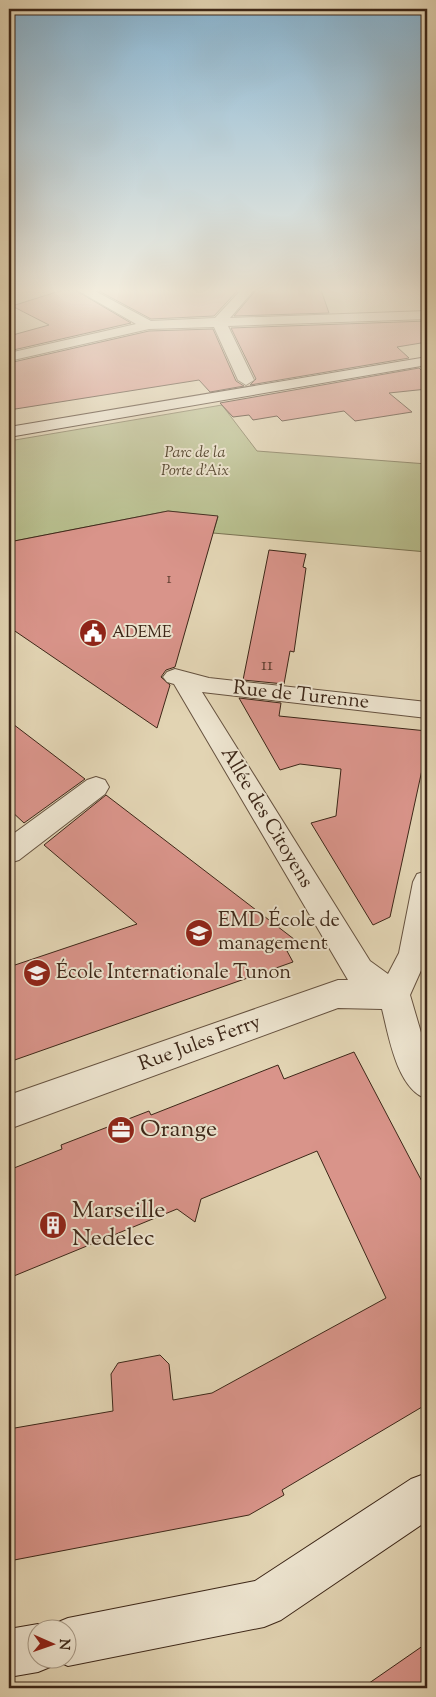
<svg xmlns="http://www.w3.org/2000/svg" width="436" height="1697" viewBox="0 0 436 1697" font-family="'Sorts Mill Goudy',serif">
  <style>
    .green { fill: #b6bc8b; stroke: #7a7252 }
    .building { fill: #d9948a; stroke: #3d2718 }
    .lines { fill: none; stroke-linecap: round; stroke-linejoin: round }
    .street-casing { stroke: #66523f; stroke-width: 2 }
    .secondary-casing { stroke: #3d2718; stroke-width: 2 }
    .street { fill: #ece3ce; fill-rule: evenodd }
    .secondary { fill: #ece3ce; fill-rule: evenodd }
    .labels { text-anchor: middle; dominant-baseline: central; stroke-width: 4; stroke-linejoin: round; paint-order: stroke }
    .far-number-label { font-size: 15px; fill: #644234 }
    .far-park-label { font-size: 16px; font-style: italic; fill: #5b4c35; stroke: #ece3ce }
    .far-poi-label { font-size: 16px; fill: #3d2718; stroke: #ece3ce; text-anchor: start }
    .number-label { font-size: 18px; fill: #644234 }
    .street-label { font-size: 20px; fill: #3d2718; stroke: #ece3ce }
    .poi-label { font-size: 20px; fill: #3d2718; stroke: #ece3ce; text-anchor: start }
    .near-poi-label { font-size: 24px; fill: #3d2718; stroke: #ece3ce; text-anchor: start }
  </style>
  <rect width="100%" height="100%" fill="#e2d4b3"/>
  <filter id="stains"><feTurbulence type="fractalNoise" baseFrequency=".004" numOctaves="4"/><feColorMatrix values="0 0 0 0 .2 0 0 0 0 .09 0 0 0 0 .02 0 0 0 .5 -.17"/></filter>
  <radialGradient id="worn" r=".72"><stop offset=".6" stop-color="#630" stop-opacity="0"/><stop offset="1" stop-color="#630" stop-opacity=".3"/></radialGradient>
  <path class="green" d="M222,405L257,451L427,464V552L213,533L218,517L168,511L9,542V441Z"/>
  <g class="building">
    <path d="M63,290H75L131,323L9,351V336L49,325L12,306Z"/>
    <path d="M97,290H238L214,316L151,319Z"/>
    <path d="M256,290H321L329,313L234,316Z"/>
    <path d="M427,321V342L397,347L409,358L250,385L256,379L231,328Z"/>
    <path d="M213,329L236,381L244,386L210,392L199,380L9,410V363L149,331Z"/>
    <path d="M419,368L427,376V389L389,393L412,412L355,421L344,411L282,421L277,416L253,420L249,415L233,417L220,403Z"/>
    <path d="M168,511L218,516L175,667L166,670L161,677L170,685L157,728L9,627V542Z"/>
    <path d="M269,550L306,554L303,567L306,568L294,652L290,651L284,684L243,680Z"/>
    <path d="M239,698L281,703L279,716L427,731V747L390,917L373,925L311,823L336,816L341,769L300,764L280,770Z"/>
    <path d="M9,721L85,779L24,823L9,809Z"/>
    <path d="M106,795L303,946L287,951L293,962L9,1062V967L137,924L44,845Z"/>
    <path d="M354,1052L427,1191V1404L282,1490L284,1495L249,1515L9,1561V1429L113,1411L111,1374L118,1363L160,1355L169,1364L173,1400L212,1393L386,1298L317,1151L201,1199L195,1222L177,1209L9,1278V1170L62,1149L61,1145L149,1111L151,1115L278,1065L284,1079Z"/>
    <path d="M427,1643V1688H362Z"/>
  </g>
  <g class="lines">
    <g class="street-casing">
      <g id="street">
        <path d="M77,290H93L151,321L215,318L241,290H254L230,318L427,311V319L228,326L254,380L246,385L238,380L214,327L149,329L9,361V353L136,324Z"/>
        <path d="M175,669L209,678L427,702V718L202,692L370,961L388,974L399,953L413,882L417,874L427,871V957L410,995L427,1053V1099C397,1089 389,1037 382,1009L338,1008L9,1129V1095L338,980H348L174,684L167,682L163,677L167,672Z"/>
        <path d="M96,777L105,780L109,787L105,794L19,860L9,863V837L87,780Z"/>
      </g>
    </g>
    <g class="secondary-casing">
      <g id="secondary">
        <path d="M427,357V365L9,437V427Z"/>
        <path d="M427,1473V1521L281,1620L264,1627L68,1666L57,1661L55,1665L38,1672L9,1677V1629L38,1624L49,1629L51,1625L68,1618L255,1581L411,1479ZM38,1630H68V1660H38Z"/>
      </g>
    </g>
    <use href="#street" class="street"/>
    <use href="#secondary" class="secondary"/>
  </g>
  <linearGradient id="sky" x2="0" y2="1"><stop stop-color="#87b5d3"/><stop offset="0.55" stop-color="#f2ecdd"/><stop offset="1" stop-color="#f2ecdd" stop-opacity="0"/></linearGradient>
  <rect width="436" height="528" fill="url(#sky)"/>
  <defs>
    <g id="civic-disc" transform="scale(1.4375)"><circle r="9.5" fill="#8f2418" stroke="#ece3ce"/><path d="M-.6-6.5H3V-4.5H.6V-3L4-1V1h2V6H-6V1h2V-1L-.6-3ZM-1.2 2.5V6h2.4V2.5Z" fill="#fff"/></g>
    <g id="university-disc" transform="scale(1.4375)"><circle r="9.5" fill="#8f2418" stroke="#ece3ce"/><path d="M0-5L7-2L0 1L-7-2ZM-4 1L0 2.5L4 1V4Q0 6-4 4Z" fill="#fff"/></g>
    <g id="office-disc" transform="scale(1.4375)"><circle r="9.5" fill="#8f2418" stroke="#ece3ce"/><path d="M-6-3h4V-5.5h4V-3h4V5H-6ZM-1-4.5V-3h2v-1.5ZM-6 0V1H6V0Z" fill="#fff"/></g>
    <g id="building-disc" transform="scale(1.4375)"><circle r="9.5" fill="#8f2418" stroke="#ece3ce"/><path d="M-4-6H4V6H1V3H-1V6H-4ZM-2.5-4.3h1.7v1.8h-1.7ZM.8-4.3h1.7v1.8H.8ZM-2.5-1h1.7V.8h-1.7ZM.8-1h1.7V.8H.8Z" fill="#fff"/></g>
  </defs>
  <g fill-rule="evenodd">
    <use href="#civic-disc" x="93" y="633"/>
    <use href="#university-disc" x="199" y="933"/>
    <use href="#university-disc" x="37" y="973"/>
    <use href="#office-disc" x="121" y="1130"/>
    <use href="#building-disc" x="53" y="1225"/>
  </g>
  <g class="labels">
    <g class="far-number-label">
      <text x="169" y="579">1</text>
    </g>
    <g class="far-park-label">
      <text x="195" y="453">Parc de la<tspan x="195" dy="18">Porte d'Aix</tspan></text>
    </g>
    <g class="far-poi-label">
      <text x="112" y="633">ADEME</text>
    </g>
    <g class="number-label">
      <text x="267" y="666">11</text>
    </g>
    <g class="street-label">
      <text transform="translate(301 696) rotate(6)">Rue de Turenne</text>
      <text transform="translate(266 818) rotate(59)">Allée des Citoyens</text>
      <text transform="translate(200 1044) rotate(-20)">Rue Jules Ferry</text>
    </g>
    <g class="poi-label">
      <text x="218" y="921">EMD École de<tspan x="218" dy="23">management</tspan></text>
      <text x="56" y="973">École Internationale Tunon</text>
    </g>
    <g class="near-poi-label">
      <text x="140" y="1130">Orange</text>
      <text x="72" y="1211">Marseille<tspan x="72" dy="28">Nedelec</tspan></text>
    </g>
  </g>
  <rect width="436" height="1697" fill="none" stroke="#e2d4b3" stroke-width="30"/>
  <rect x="10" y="10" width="416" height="1677" fill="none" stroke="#3d2718" stroke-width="2.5"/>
  <rect x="15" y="15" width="406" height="1667" fill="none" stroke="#3d2718"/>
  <g transform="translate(52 1644) rotate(92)"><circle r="24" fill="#ece3ce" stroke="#a69885"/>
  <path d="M0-4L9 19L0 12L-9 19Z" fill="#8f2418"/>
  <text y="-8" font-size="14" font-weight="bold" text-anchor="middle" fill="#3d2718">N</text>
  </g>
  <rect width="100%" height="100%" filter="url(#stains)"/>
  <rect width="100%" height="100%" fill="url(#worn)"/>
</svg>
